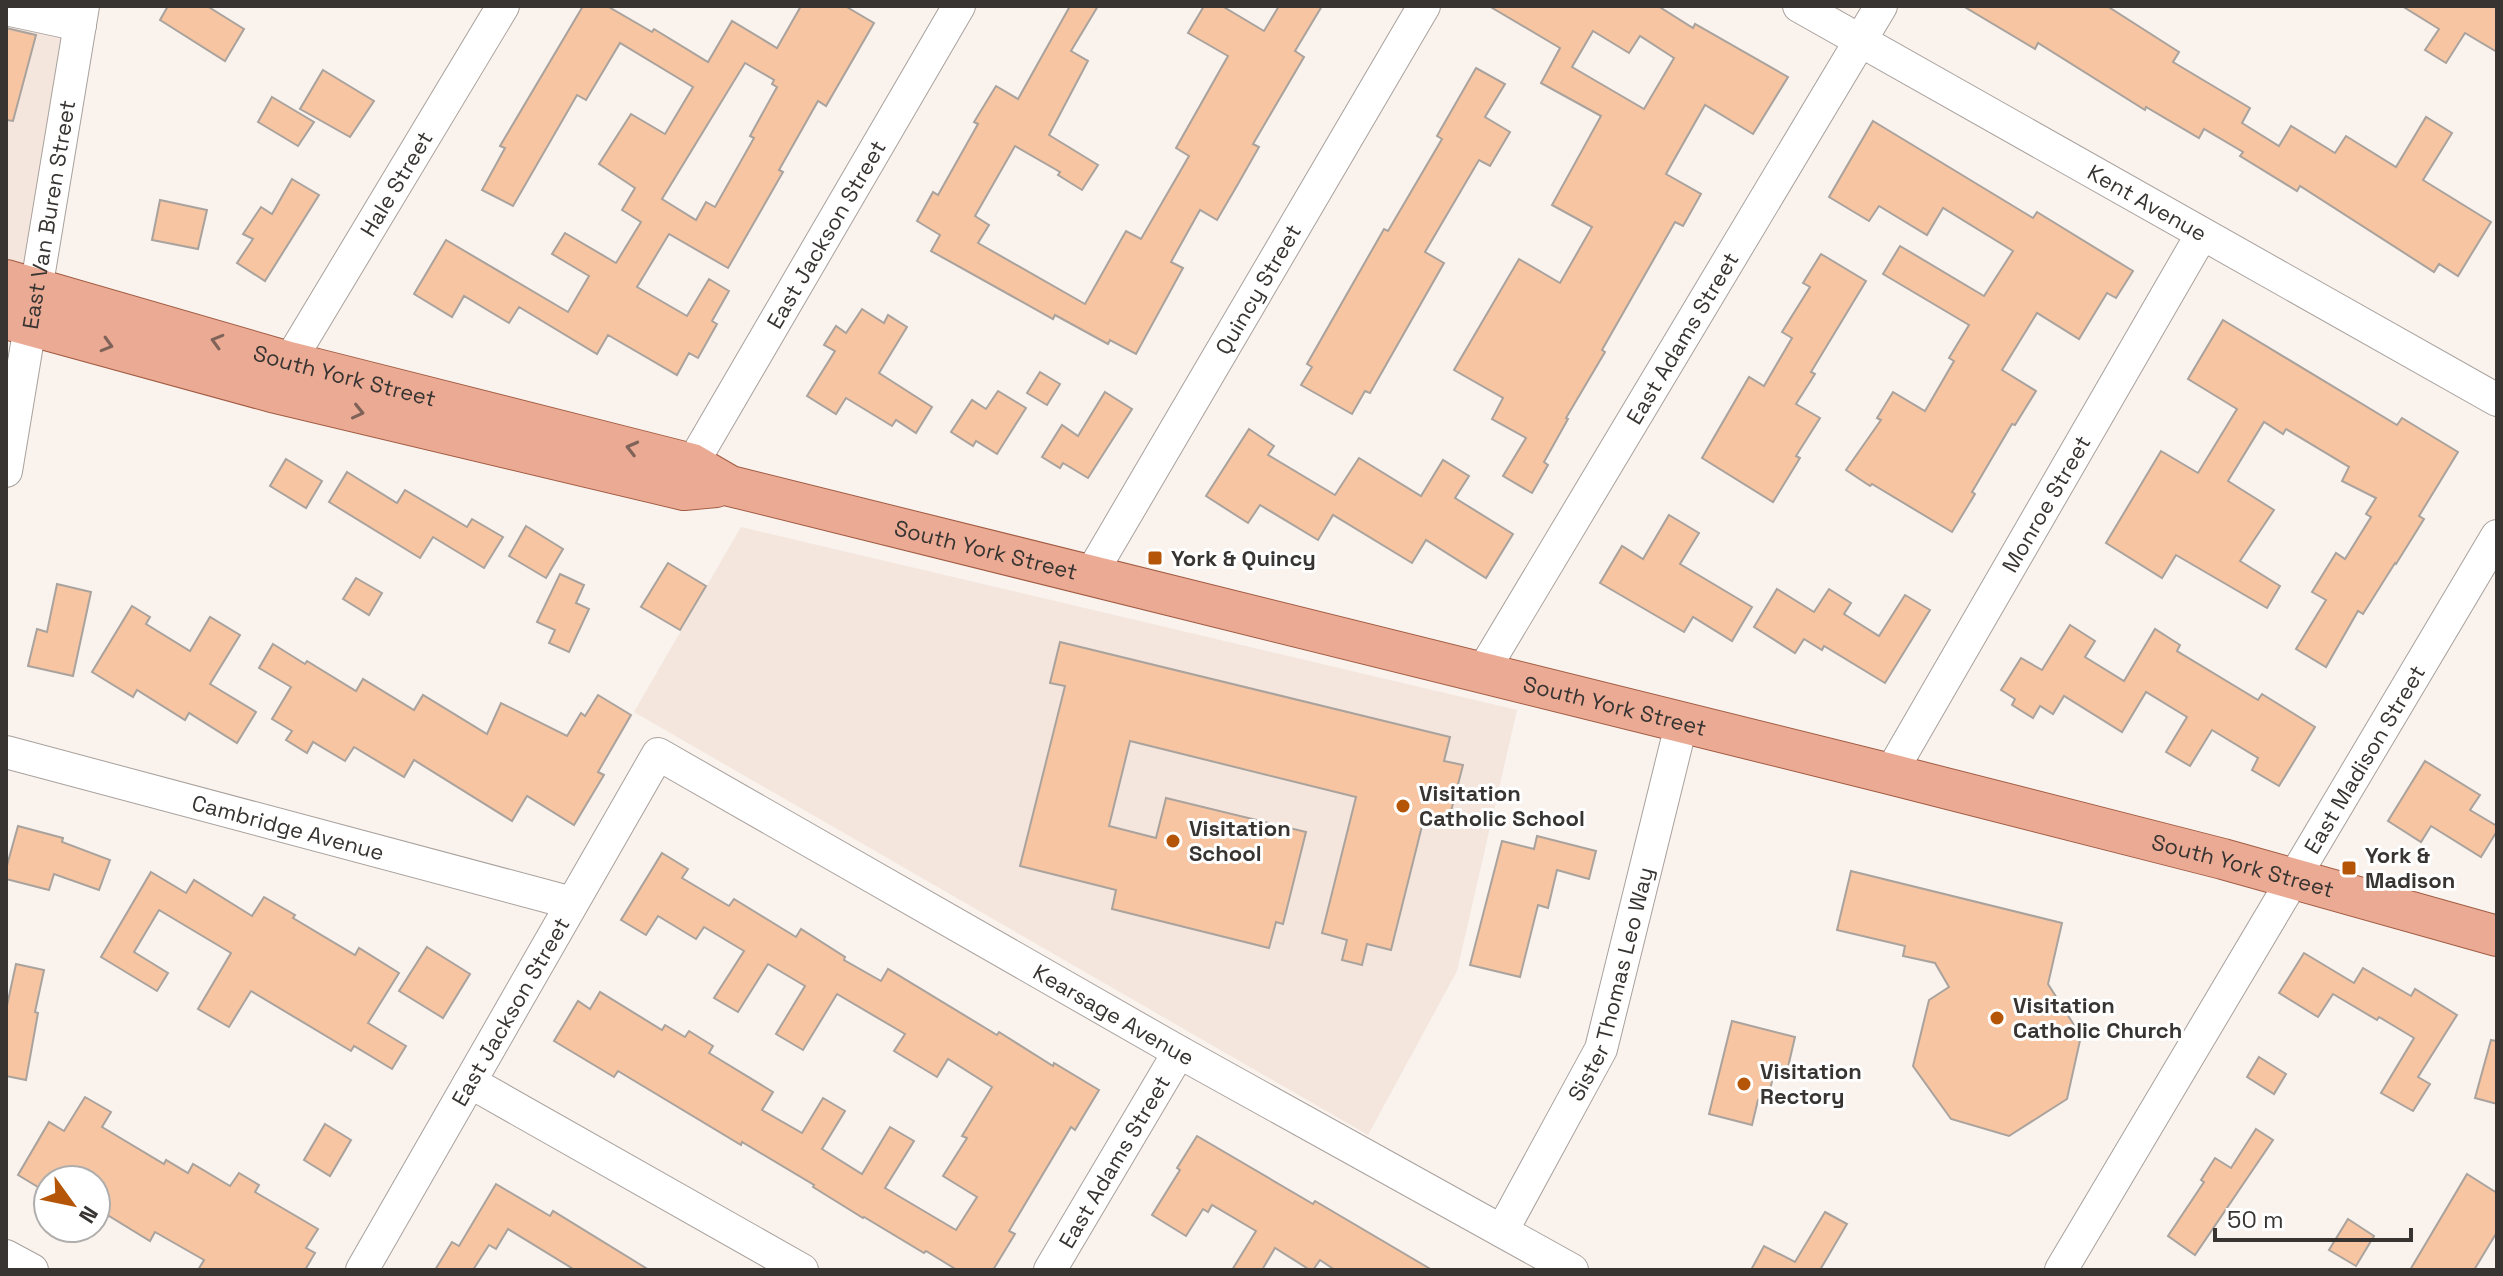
<svg xmlns="http://www.w3.org/2000/svg" width="2503" height="1276" viewBox="0 0 2503 1276" font-family="'Space Grotesk',sans-serif">
  <style>
    .built { fill: #f4e6dd }
    .building { fill: #f7c5a1; stroke: #a9a29d; stroke-width: 2; fill-rule: evenodd }
    .lines { fill: none; stroke-linecap: round; stroke-linejoin: round }
    .minor-casing { stroke: #a8a19d; stroke-width: 34 }
    .major-casing { stroke: #a25c43; stroke-width: 42 }
    .minor { stroke: #fff; stroke-width: 32 }
    .major { stroke: #eaaa94; stroke-width: 40 }
    .oneway { stroke: #7f6359 }
    .poi-dot { fill: #b45507; stroke: #fff; stroke-width: 3 }
    .labels { text-anchor: middle; dominant-baseline: central; stroke-width: 6; stroke-linejoin: round; paint-order: stroke }
    .street-label { font-size: 22px; fill: #373432; stroke: #fff }
    .poi-label { font-size: 22px; font-weight: bold; fill: #373432; stroke: #fff; text-anchor: start }
  </style>
  <rect width="100%" height="100%" fill="#f9f2ed"/>
  <g class="built">
    <path d="M6,6H72L25,271L6,266Z"/>
    <path d="M741,527L1517,710L1457,971L1368,1135L634,712Z"/>
  </g>
  <g class="building">
    <path d="M168,6H207L244,29L225,61L160,20Z"/>
    <path d="M583,6H607L652,32L654,29L708,62L732,21L777,48L801,6H845L874,23L826,106L818,101L779,170L783,172L728,268L669,234L637,287L687,316L709,279L729,291L712,321L717,324L698,358L689,353L677,375L608,335L597,354L519,307L509,323L464,296L452,317L414,294L446,240L568,312L589,276L552,254L565,233L616,263L641,222L622,210L635,188L599,164L631,114L665,134L693,87L620,43L586,100L577,95L513,206L482,190L505,148L500,146ZM745,63L774,80L772,84L777,87L750,136L754,138L715,207L706,202L696,220L662,199Z"/>
    <path d="M1070,6H1098L1071,51L1088,61L1049,135L1098,165L1082,190L1058,175L1060,172L1015,146L975,216L989,225L978,243L1085,304L1126,231L1141,239L1189,156L1176,148L1228,56L1188,33L1204,6H1222L1264,31L1279,6H1322L1295,51L1304,57L1253,144L1259,147L1238,184L1217,220L1200,210L1171,262L1183,268L1136,354L1110,340L1108,344L1055,315L1053,319L931,251L940,235L917,221L933,192L938,195L978,124L974,122L996,86L1018,99Z"/>
    <path d="M1489,6H1658L1693,28L1695,24L1788,77L1753,134L1705,105L1666,174L1701,194L1683,226L1675,222L1602,350L1605,352L1566,418L1568,419L1544,462L1548,465L1532,493L1503,476L1526,438L1492,419L1503,398L1454,370L1519,259L1560,283L1592,227L1552,205L1601,116L1541,83L1560,48ZM1593,31L1629,53L1640,36L1674,58L1644,109L1572,67Z"/>
    <path d="M1963,6H2107L2179,52L2173,62L2250,108L2242,123L2279,146L2291,126L2335,153L2346,136L2396,167L2426,117L2452,133L2423,180L2491,222L2458,276L2439,264L2434,272L2300,186L2297,191L2240,156L2243,152L2204,129L2199,138L2146,107L2145,110L2038,43L2035,49Z"/>
    <path d="M2402,6H2497V52L2465,33L2446,63L2425,50L2439,29Z"/>
    <path d="M6,28L36,35L13,121L6,120Z"/>
    <path d="M1476,68L1505,84L1485,117L1510,132L1490,166L1479,160L1425,252L1444,263L1370,393L1365,391L1352,414L1301,385L1312,367L1307,364L1384,229L1388,231L1442,139L1437,136Z"/>
    <path d="M323,70L374,101L350,137L300,109Z"/>
    <path d="M272,97L314,122L298,146L258,122Z"/>
    <path d="M1873,121L2033,218L2037,212L2133,271L2116,298L2107,293L2079,339L2037,313L2002,370L2036,391L2015,425L2012,424L1972,492L1975,494L1952,532L1872,484L1870,486L1846,470L1881,420L1877,418L1893,392L1925,411L1954,361L1949,358L1969,325L1883,274L1900,246L1984,296L2013,251L1943,208L1927,235L1879,206L1869,221L1829,197Z"/>
    <path d="M292,179L319,195L265,281L237,263L253,239L243,234L261,207L272,214Z"/>
    <path d="M160,200L207,210L198,249L152,240Z"/>
    <path d="M1821,254L1866,281L1811,372L1815,374L1796,404L1820,418L1796,456L1800,458L1773,502L1702,458L1749,377L1764,386L1792,338L1782,332L1810,287L1803,283Z"/>
    <path d="M862,309L884,323L888,315L907,327L879,373L932,407L916,433L896,420L892,426L846,398L836,414L807,396L835,351L824,345L836,326L846,333Z"/>
    <path d="M2223,320L2397,425L2402,418L2458,452L2419,516L2424,519L2396,564L2395,563L2363,614L2358,611L2326,667L2296,649L2326,600L2312,592L2336,553L2345,559L2371,517L2366,514L2376,498L2342,481L2349,467L2286,429L2283,434L2264,422L2228,481L2274,510L2240,561L2280,586L2267,608L2176,555L2162,578L2106,543L2161,451L2198,473L2237,409L2188,379Z"/>
    <path d="M1040,372L1060,384L1047,405L1027,393Z"/>
    <path d="M998,391L1026,408L997,454L976,441L973,446L951,432L972,400L986,409Z"/>
    <path d="M1105,392L1132,409L1088,478L1063,463L1060,468L1042,457L1062,425L1078,436Z"/>
    <path d="M1249,429L1274,446L1268,455L1335,495L1359,458L1421,496L1443,460L1469,476L1455,498L1513,534L1486,578L1426,540L1412,563L1333,515L1318,540L1260,505L1248,523L1206,496Z"/>
    <path d="M286,459L322,481L306,508L270,486Z"/>
    <path d="M347,472L397,503L405,490L467,527L472,519L503,537L484,568L433,537L420,558L329,502Z"/>
    <path d="M1669,515L1699,533L1680,564L1752,607L1732,641L1693,617L1684,632L1600,583L1622,546L1643,559Z"/>
    <path d="M526,526L563,549L546,578L509,556Z"/>
    <path d="M668,563L706,586L680,630L641,607Z"/>
    <path d="M560,574L584,585L576,603L589,609L569,652L549,643L555,630L537,622Z"/>
    <path d="M356,578L382,593L369,615L343,599Z"/>
    <path d="M57,584L91,592L73,676L28,666L37,629L47,632Z"/>
    <path d="M1777,589L1814,612L1829,589L1851,603L1844,614L1879,636L1905,595L1930,610L1885,683L1824,646L1822,650L1804,639L1795,653L1754,627Z"/>
    <path d="M132,606L150,617L146,624L190,651L210,617L240,635L210,684L256,712L237,743L189,713L185,720L137,690L133,697L92,672Z"/>
    <path d="M2070,625L2095,641L2085,657L2124,681L2155,629L2180,645L2177,651L2258,700L2262,694L2315,727L2279,786L2252,770L2258,758L2212,730L2190,766L2166,752L2187,717L2146,692L2122,732L2064,696L2053,714L2040,706L2033,718L2012,705L2015,699L2001,690L2021,658L2042,670Z"/>
    <path d="M1060,642L1450,737L1444,761L1463,765L1449,819L1425,814L1391,950L1367,944L1362,965L1342,960L1347,940L1322,933L1356,797L1130,741L1109,826L1156,838L1166,798L1306,832L1283,924L1276,922L1269,948L1112,909L1116,890L1020,866L1065,686L1050,683Z"/>
    <path d="M273,644L305,664L307,661L356,691L363,679L414,710L423,695L487,734L501,703L567,736L581,713L585,716L598,695L631,715L598,772L604,775L574,825L527,796L512,821L414,760L404,777L354,747L345,761L313,742L307,753L286,740L292,731L272,719L291,687L259,668Z"/>
    <path d="M2425,761L2480,795L2470,810L2497,826V831L2481,857L2431,826L2421,842L2388,821Z"/>
    <path d="M18,826L63,838L62,842L110,860L99,890L54,874L49,890L6,879V869Z"/>
    <path d="M1537,836L1596,851L1589,879L1557,870L1548,908L1538,905L1520,977L1470,965L1502,841L1534,849Z"/>
    <path d="M662,853L688,869L682,878L729,906L734,899L796,937L801,929L845,957L844,960L881,981L888,969L997,1035L999,1032L1053,1066L1054,1063L1099,1090L1075,1130L1071,1127L1009,1231L1015,1234L993,1270H957L926,1251L924,1253L864,1217L863,1218L813,1187L814,1185L742,1142L741,1145L618,1071L614,1077L554,1041L578,1001L590,1009L600,992L662,1030L665,1025L685,1037L689,1031L713,1046L709,1053L773,1092L762,1110L802,1133L823,1098L845,1111L822,1149L862,1174L890,1127L914,1141L885,1188L956,1230L977,1197L943,1176L967,1138L962,1136L992,1087L948,1059L937,1077L894,1051L905,1034L837,994L803,1050L776,1034L805,986L768,964L738,1012L714,998L744,951L704,927L696,939L658,916L646,935L621,920Z"/>
    <path d="M1851,871L2062,923L2048,984L2081,1036L2067,1099L2009,1136L1951,1119L1913,1066L1929,1000L1949,987L1935,963L1903,956L1905,946L1837,930Z"/>
    <path d="M151,872L186,893L194,880L252,916L264,897L295,915L293,918L355,955L359,948L399,973L368,1023L406,1046L392,1069L354,1046L351,1051L251,991L229,1027L198,1009L231,953L159,910L134,952L168,973L157,991L101,957Z"/>
    <path d="M427,947L470,974L443,1018L399,991Z"/>
    <path d="M2304,953L2354,983L2363,968L2411,996L2415,989L2457,1015L2418,1077L2430,1084L2413,1111L2381,1093L2414,1038L2379,1017L2377,1020L2333,994L2318,1017L2279,993Z"/>
    <path d="M16,964L44,970L35,1012L38,1013L26,1080L6,1076V1010Z"/>
    <path d="M1732,1021L1795,1037L1788,1067L1776,1065L1767,1102L1758,1100L1752,1125L1709,1114Z"/>
    <path d="M2491,1040L2497,1041V1104L2475,1098Z"/>
    <path d="M2259,1057L2286,1074L2274,1094L2247,1077Z"/>
    <path d="M85,1097L111,1112L102,1127L164,1164L166,1160L188,1173L193,1164L230,1186L239,1173L259,1185L255,1192L318,1229L306,1248L315,1253L305,1270H198L204,1260L155,1232L150,1241L96,1208V1180H48V1193L18,1175L49,1122L64,1131Z"/>
    <path d="M325,1124L351,1140L330,1176L304,1160Z"/>
    <path d="M2256,1129L2273,1140L2195,1255L2168,1236L2204,1182L2201,1180L2215,1158L2231,1168Z"/>
    <path d="M1197,1136L1313,1204L1315,1201L1432,1270H1335L1320,1260L1313,1270H1310L1275,1248L1262,1270H1232L1256,1231L1212,1205L1208,1212L1203,1209L1186,1236L1152,1215L1180,1170L1177,1168Z"/>
    <path d="M2467,1174L2497,1193V1232L2474,1270H2410Z"/>
    <path d="M496,1184L550,1216L553,1211L649,1270H575L508,1229L496,1249L489,1245L473,1270H435L452,1242L459,1246Z"/>
    <path d="M1825,1212L1847,1224L1820,1270H1751L1764,1246L1795,1262Z"/>
    <path d="M2348,1219L2374,1236L2356,1266L2329,1250Z"/>
  </g>
  <g class="lines">
    <g class="minor-casing">
      <g id="minor">
        <path id="s1" d="M1799,6L2497,400"/>
        <path d="M6,9L80,25"/>
        <path id="s2" d="M289,362L503,6"/>
        <path id="s3" d="M692,464L959,6"/>
        <path id="s4" d="M6,471L83,6"/>
        <path id="s5" d="M1091,574L1424,6"/>
        <path id="s6" d="M1483,671L1881,6"/>
        <path id="s7" d="M6,752L572,903"/>
        <path id="s8" d="M1890,774L2202,234"/>
        <path d="M470,1082L802,1270"/>
        <path id="s9" d="M1502,1231L1601,1049L1682,721"/>
        <path d="M6,1256L32,1270"/>
        <path id="s10" d="M362,1270L658,754L1179,1052L1572,1270"/>
        <path id="s11" d="M1050,1270L1179,1052"/>
        <path id="s12" d="M2061,1270L2497,536"/>
      </g>
    </g>
    <g class="major-casing">
      <g id="major">
        <path id="s13" d="M6,280L289,362L692,464L730,486L1890,774L2223,859L2497,936"/>
        <path d="M6,319L272,392L684,490L716,487"/>
      </g>
    </g>
    <use href="#minor" class="minor"/>
    <use href="#major" class="major"/>
  </g>
  <defs><path id="oneway-chevron" d="M-2-3.5L2.5 0L-2 3.5" fill="none" stroke-width="1.6" stroke-linecap="round" stroke-linejoin="round" transform="scale(2)"/></defs>
  <g class="oneway">
    <use href="#oneway-chevron" transform="translate(217 341) rotate(-164)"/>
    <use href="#oneway-chevron" transform="translate(107 345) rotate(16)"/>
    <use href="#oneway-chevron" transform="translate(358 412) rotate(13)"/>
    <use href="#oneway-chevron" transform="translate(632 448) rotate(-166)"/>
  </g>
  <g class="poi-dot">
    <rect x="1147" y="550" width="16" height="16" rx="4"/>
    <circle cx="1403" cy="806" r="8"/>
    <circle cx="1173" cy="841" r="8"/>
    <rect x="2341" y="860" width="16" height="16" rx="4"/>
    <circle cx="1997" cy="1018" r="8"/>
    <circle cx="1744" cy="1084" r="8"/>
  </g>
  <g class="labels">
    <g class="street-label">
      <text stroke="none"><textPath href="#s2" startOffset="208">Hale Street</textPath></text>
      <text stroke="none"><textPath href="#s1" startOffset="400">Kent Avenue</textPath></text>
      <text stroke="none"><textPath href="#s4" startOffset="260">East Van Buren Street</textPath></text>
      <text stroke="none"><textPath href="#s3" startOffset="266">East Jackson Street</textPath></text>
      <text stroke="none"><textPath href="#s5" startOffset="330">Quincy Street</textPath></text>
      <text stroke="none"><textPath href="#s6" startOffset="388">East Adams Street</textPath></text>
      <text stroke="none"><textPath href="#s13" startOffset="352">South York Street</textPath></text>
      <text stroke="none"><textPath href="#s8" startOffset="312">Monroe Street</textPath></text>
      <text stroke="none"><textPath href="#s13" startOffset="1018">South York Street</textPath></text>
      <text stroke="none"><textPath href="#s13" startOffset="1666">South York Street</textPath></text>
      <text stroke="none"><textPath href="#s12" startOffset="594">East Madison Street</textPath></text>
      <text stroke="none"><textPath href="#s7" startOffset="292">Cambridge Avenue</textPath></text>
      <text stroke="none"><textPath href="#s13" startOffset="2314">South York Street</textPath></text>
      <text stroke="none"><textPath href="#s9" startOffset="272">Sister Thomas Leo Way</textPath></text>
      <text stroke="none"><textPath href="#s10" startOffset="298">East Jackson Street</textPath></text>
      <text stroke="none"><textPath href="#s10" startOffset="1120">Kearsage Avenue</textPath></text>
      <text stroke="none"><textPath href="#s11" startOffset="126">East Adams Street</textPath></text>
    </g>
    <g class="poi-label">
      <text x="1171" y="558">York &amp; Quincy</text>
      <text x="1419" y="793">Visitation<tspan x="1419" dy="25">Catholic School</tspan></text>
      <text x="1189" y="828">Visitation<tspan x="1189" dy="25">School</tspan></text>
      <text x="2365" y="855">York &amp;<tspan x="2365" dy="25">Madison</tspan></text>
      <text x="2013" y="1005">Visitation<tspan x="2013" dy="25">Catholic Church</tspan></text>
      <text x="1760" y="1071">Visitation<tspan x="1760" dy="25">Rectory</tspan></text>
    </g>
  </g>
  <rect width="2503" height="1276" fill="none" stroke="#373432" stroke-width="16"/>
  <g transform="translate(72 1204) rotate(123)"><circle r="38" fill="#ffffff" stroke="#afaead" stroke-width="2"/>
  <path d="M0-6L14 30L0 20L-14 30Z" fill="#b45507"/>
  <text y="-12" font-size="22" font-weight="bold" text-anchor="middle" fill="#373432">N</text>
  </g>
  <path d="M2215 1228v12h196v-12" fill="none" stroke="#373432" stroke-width="4"/>
  <text x="2227" y="1228" font-size="24" fill="#373432" stroke="#ffffff" stroke-width="6" paint-order="stroke">50 m</text>
</svg>
